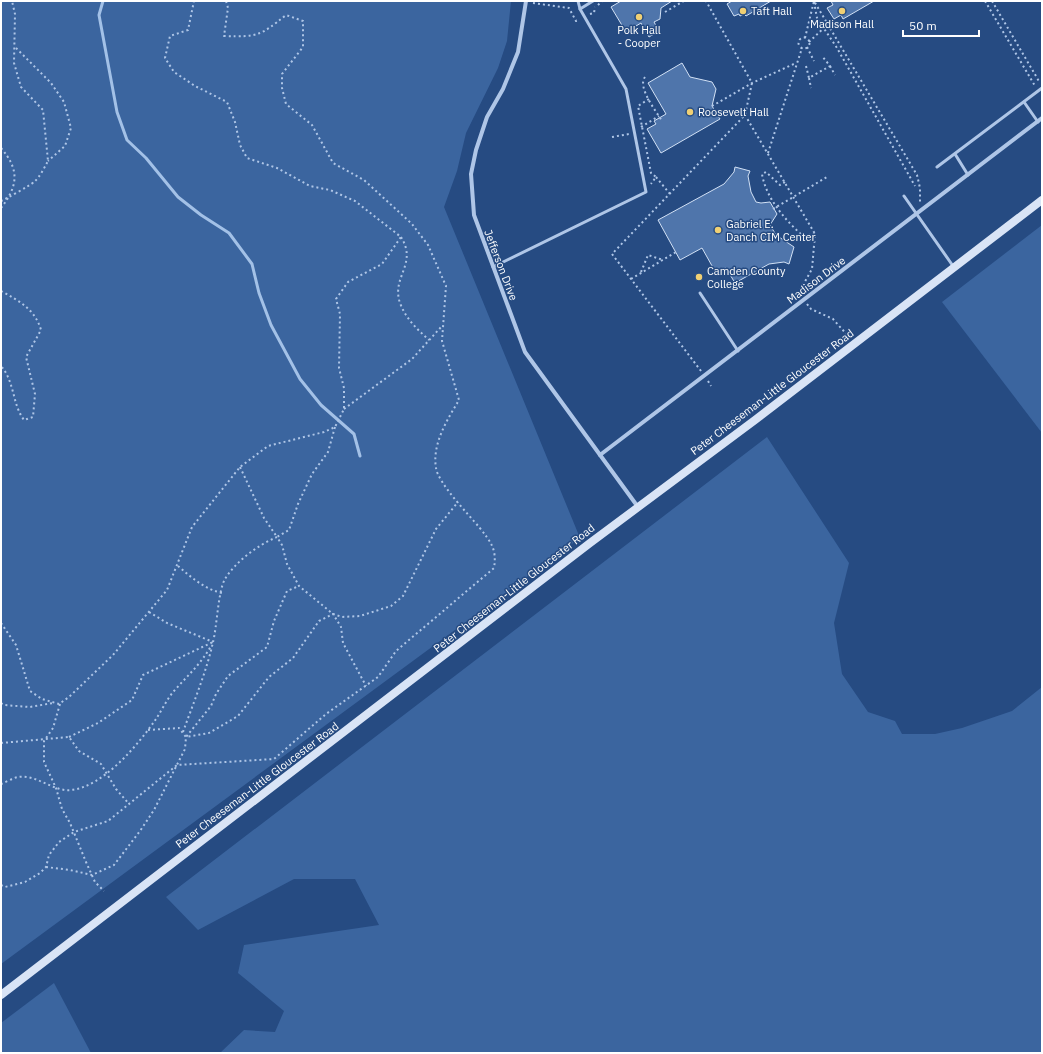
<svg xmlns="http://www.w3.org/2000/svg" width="1043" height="1054" viewBox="0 0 1043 1054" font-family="'IBM Plex Sans',sans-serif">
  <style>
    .green { fill: #3b659f }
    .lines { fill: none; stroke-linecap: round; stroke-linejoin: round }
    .stream { stroke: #a3c1e7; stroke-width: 3 }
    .building { fill: #4f75ab; stroke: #d2e1f5 }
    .path { stroke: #afc6e7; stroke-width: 2; stroke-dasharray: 2 3; stroke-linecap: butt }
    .lane { stroke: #afc6e7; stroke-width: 3 }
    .street { stroke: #afc6e7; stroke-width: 4 }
    .secondary { stroke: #d9e4f6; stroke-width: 8 }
    .poi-dot { fill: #f0d074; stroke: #264b82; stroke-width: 1.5 }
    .labels { text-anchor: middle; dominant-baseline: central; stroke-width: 3; stroke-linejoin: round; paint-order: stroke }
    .poi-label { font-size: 11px; fill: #fff; stroke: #264b82; text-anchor: start }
    .street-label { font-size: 11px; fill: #fff; stroke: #264b82 }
  </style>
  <rect width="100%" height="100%" fill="#264b82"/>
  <g class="green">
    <path d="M1,1H511L507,41L498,68L466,133L457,171L444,207L580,538L1,964Z"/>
    <path d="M1042,225V433L942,302Z"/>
    <path d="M767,437L849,563L834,623L842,674L868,712L895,721L902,734H935L962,728L1012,711L1042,687V1053H220L244,1030L275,1032L284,1011L238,973L244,945L379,925L355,879H294L198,930L166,897Z"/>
    <path d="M54,983L91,1053H1V1023Z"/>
  </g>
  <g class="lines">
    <path class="stream" d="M103,1L99,15L117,112L127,140L146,158L178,197L201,215L229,233L252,264L259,293L271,325L300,379L321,405L354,434L360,456"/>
  </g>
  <g class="building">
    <path d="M621,1H672L661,8L660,19L654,22L659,31L649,37L641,23L626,32L611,7Z"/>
    <path d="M732,1H771L746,16L744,14L740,16L739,14L734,16L727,4Z"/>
    <path d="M831,1H874L843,19L841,15L834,19L827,8L833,5Z"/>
    <path d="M682,63L690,77L712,82L716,89L712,106L720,119L661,153L647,129L656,124L654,121L666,114L648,83Z"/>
    <path d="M735,167L750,171L748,176L751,192L756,202L761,203L770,202L777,214L770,225L776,235L794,247L789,264L784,262L769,264L735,283L726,268L716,273L702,248L680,260L658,220L724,184L734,172Z"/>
  </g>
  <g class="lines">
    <g class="path">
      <path d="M985,1L1035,86"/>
      <path d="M992,1L1040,83"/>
      <path d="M814,2L817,18L837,48L915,186"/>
      <path d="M533,3L569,8L576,21L579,20"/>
      <path d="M598,5L602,1"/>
      <path d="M665,12L684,1"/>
      <path d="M590,14L594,13L595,7"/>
      <circle cx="804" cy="43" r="5.5"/>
      <path d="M805,38L814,1L917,175L920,188V202"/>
      <path d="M809,42L828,24"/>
      <path d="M807,47L814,61"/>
      <path d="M16,48L51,83L64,102L71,128L65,146L48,161"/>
      <path d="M806,66L809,78L830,66L822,56"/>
      <path d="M830,66L835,75"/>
      <path d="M645,77C637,87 656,111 662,121"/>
      <path d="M809,78L811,88"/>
      <path d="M649,99L638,106L651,173L656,177L651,184"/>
      <path d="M712,106L752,83L796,63"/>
      <path d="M745,115L815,234L812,269L798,294"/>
      <path d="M641,127L659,116"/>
      <path d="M612,137L629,134"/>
      <path d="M1,148C20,170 18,186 1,208"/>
      <path d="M768,153L802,48"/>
      <path d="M656,177L670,194"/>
      <path d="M785,182L780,185L766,172L762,174C766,198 785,220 803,236L815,234"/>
      <path d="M1,201C4,200 31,185 34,182C40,177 44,168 48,161L43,110L21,87L14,63L15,14L12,1"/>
      <path d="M773,209L827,177"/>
      <path d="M401,237C418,264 391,277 400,303C406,319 417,329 429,340"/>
      <path d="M641,272L648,255L663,260"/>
      <path d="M631,279L676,252"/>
      <path d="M1,291C19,301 35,309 41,330L26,357L35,394L33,417L24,420C12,404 15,382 1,366"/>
      <path d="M807,304L811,309L833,319L849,337"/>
      <path d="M701,371L612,254L745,115L752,83L706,1"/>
      <path d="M708,381L711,386"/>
      <path d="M344,409L412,359L442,326"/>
      <path d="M240,467L264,518L277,537L289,530L298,504L312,474L328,452L335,427"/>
      <path d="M178,566C191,577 204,589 222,593"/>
      <path d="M149,612L167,623L213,642"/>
      <path d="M1,623L16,645L30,691L42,699L59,704L69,697L113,655L167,590L192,527L240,467L268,446L324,432L335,427L344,409V388L339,368L340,314L336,299L348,282L382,264L401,237L355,201L330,190L310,186L277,168L247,158L240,145L235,122L227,102L195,86L174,72L165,58L170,36L188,30L194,1"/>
      <path d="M1,703L4,705L30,707L53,703"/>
      <path d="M60,704L53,728L44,741V762L56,788L62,809L70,823L86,862L95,882L104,891"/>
      <path d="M148,730L179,728L186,737L209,733L238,716L269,677L293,658L319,621L333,614L341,627L343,643L366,686"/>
      <path d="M183,732C193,704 207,670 213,642C217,627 218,591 225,579C236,561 258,545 277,537L282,545L287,564L299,586L333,614L342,617L360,616L391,606L403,596L436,529L458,502"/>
      <path d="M69,737L98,723L132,700L143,675L213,642"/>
      <path d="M1,743L69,737L79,751L101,764L116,789L129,804"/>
      <path d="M1,784C6,782 13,778 18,777C37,774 53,792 71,790C103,787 138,745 156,719C162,710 167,699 174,691C187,676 201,664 211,646"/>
      <path d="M46,867L70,870L92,875L114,865L140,831L154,810L185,749L186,737L211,706L216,694L228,676L267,647L274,621L287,591L299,586"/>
      <path d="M1,885L5,887L25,882L40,873L46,867L49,855L59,842L74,832L108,821L177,765L274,759L326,714L378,677L396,651L494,568C497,549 491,542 479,527C469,515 438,483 436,468C432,444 447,420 459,400L442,341L446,286L428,245L412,224L364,180L333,163L312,125L286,104L282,88V74L303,47V21L286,15C260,36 258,37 224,36L228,8L226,1"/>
    </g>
    <g class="lane">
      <path d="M580,9L593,1"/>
      <path d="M1024,102L1038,122"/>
      <path d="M955,154L968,175"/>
      <path d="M937,167L1042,88"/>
      <path d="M904,196L953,266"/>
      <path d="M493,267L646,192L626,89L580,9L578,1"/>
      <path d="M700,293L738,351"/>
    </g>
    <g class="street">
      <path d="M526,1L518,52L503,89L487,117L476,150L471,174L474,215L525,352L638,507"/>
      <path d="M600,455L1042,118"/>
    </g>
    <path class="secondary" d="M1,995L590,543L755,420L1042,200"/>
  </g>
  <g class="poi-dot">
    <circle cx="743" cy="11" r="4"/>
    <circle cx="842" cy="11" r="4"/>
    <circle cx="639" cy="17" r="4"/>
    <circle cx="690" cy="112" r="4"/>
    <circle cx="718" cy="230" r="4"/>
    <circle cx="699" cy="277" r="4"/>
  </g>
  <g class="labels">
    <g class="poi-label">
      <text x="751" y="11">Taft Hall</text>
      <text x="842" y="24" text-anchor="middle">Madison Hall</text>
      <text x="639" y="30" text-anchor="middle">Polk Hall<tspan x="639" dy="13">- Cooper</tspan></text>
      <text x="698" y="112">Roosevelt Hall</text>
      <text x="726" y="224">Gabriel E.<tspan x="726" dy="13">Danch CIM Center</tspan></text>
      <text x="707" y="271">Camden County<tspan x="707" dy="13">College</tspan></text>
    </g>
    <g class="street-label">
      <text transform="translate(501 265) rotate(69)">Jefferson Drive</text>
      <text transform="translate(816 280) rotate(-37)">Madison Drive</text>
      <text transform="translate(772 392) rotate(-37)">Peter Cheeseman-Little Gloucester Road</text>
      <text transform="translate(514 588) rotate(-38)">Peter Cheeseman-Little Gloucester Road</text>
      <text transform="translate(257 785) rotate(-37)">Peter Cheeseman-Little Gloucester Road</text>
    </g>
  </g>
  <rect width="1043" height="1054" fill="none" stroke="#ffffff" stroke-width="4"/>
  <path d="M903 30v6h76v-6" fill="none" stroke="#ffffff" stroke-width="2"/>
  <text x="909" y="30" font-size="12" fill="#ffffff" stroke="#264b82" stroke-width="3" paint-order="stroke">50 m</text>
</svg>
